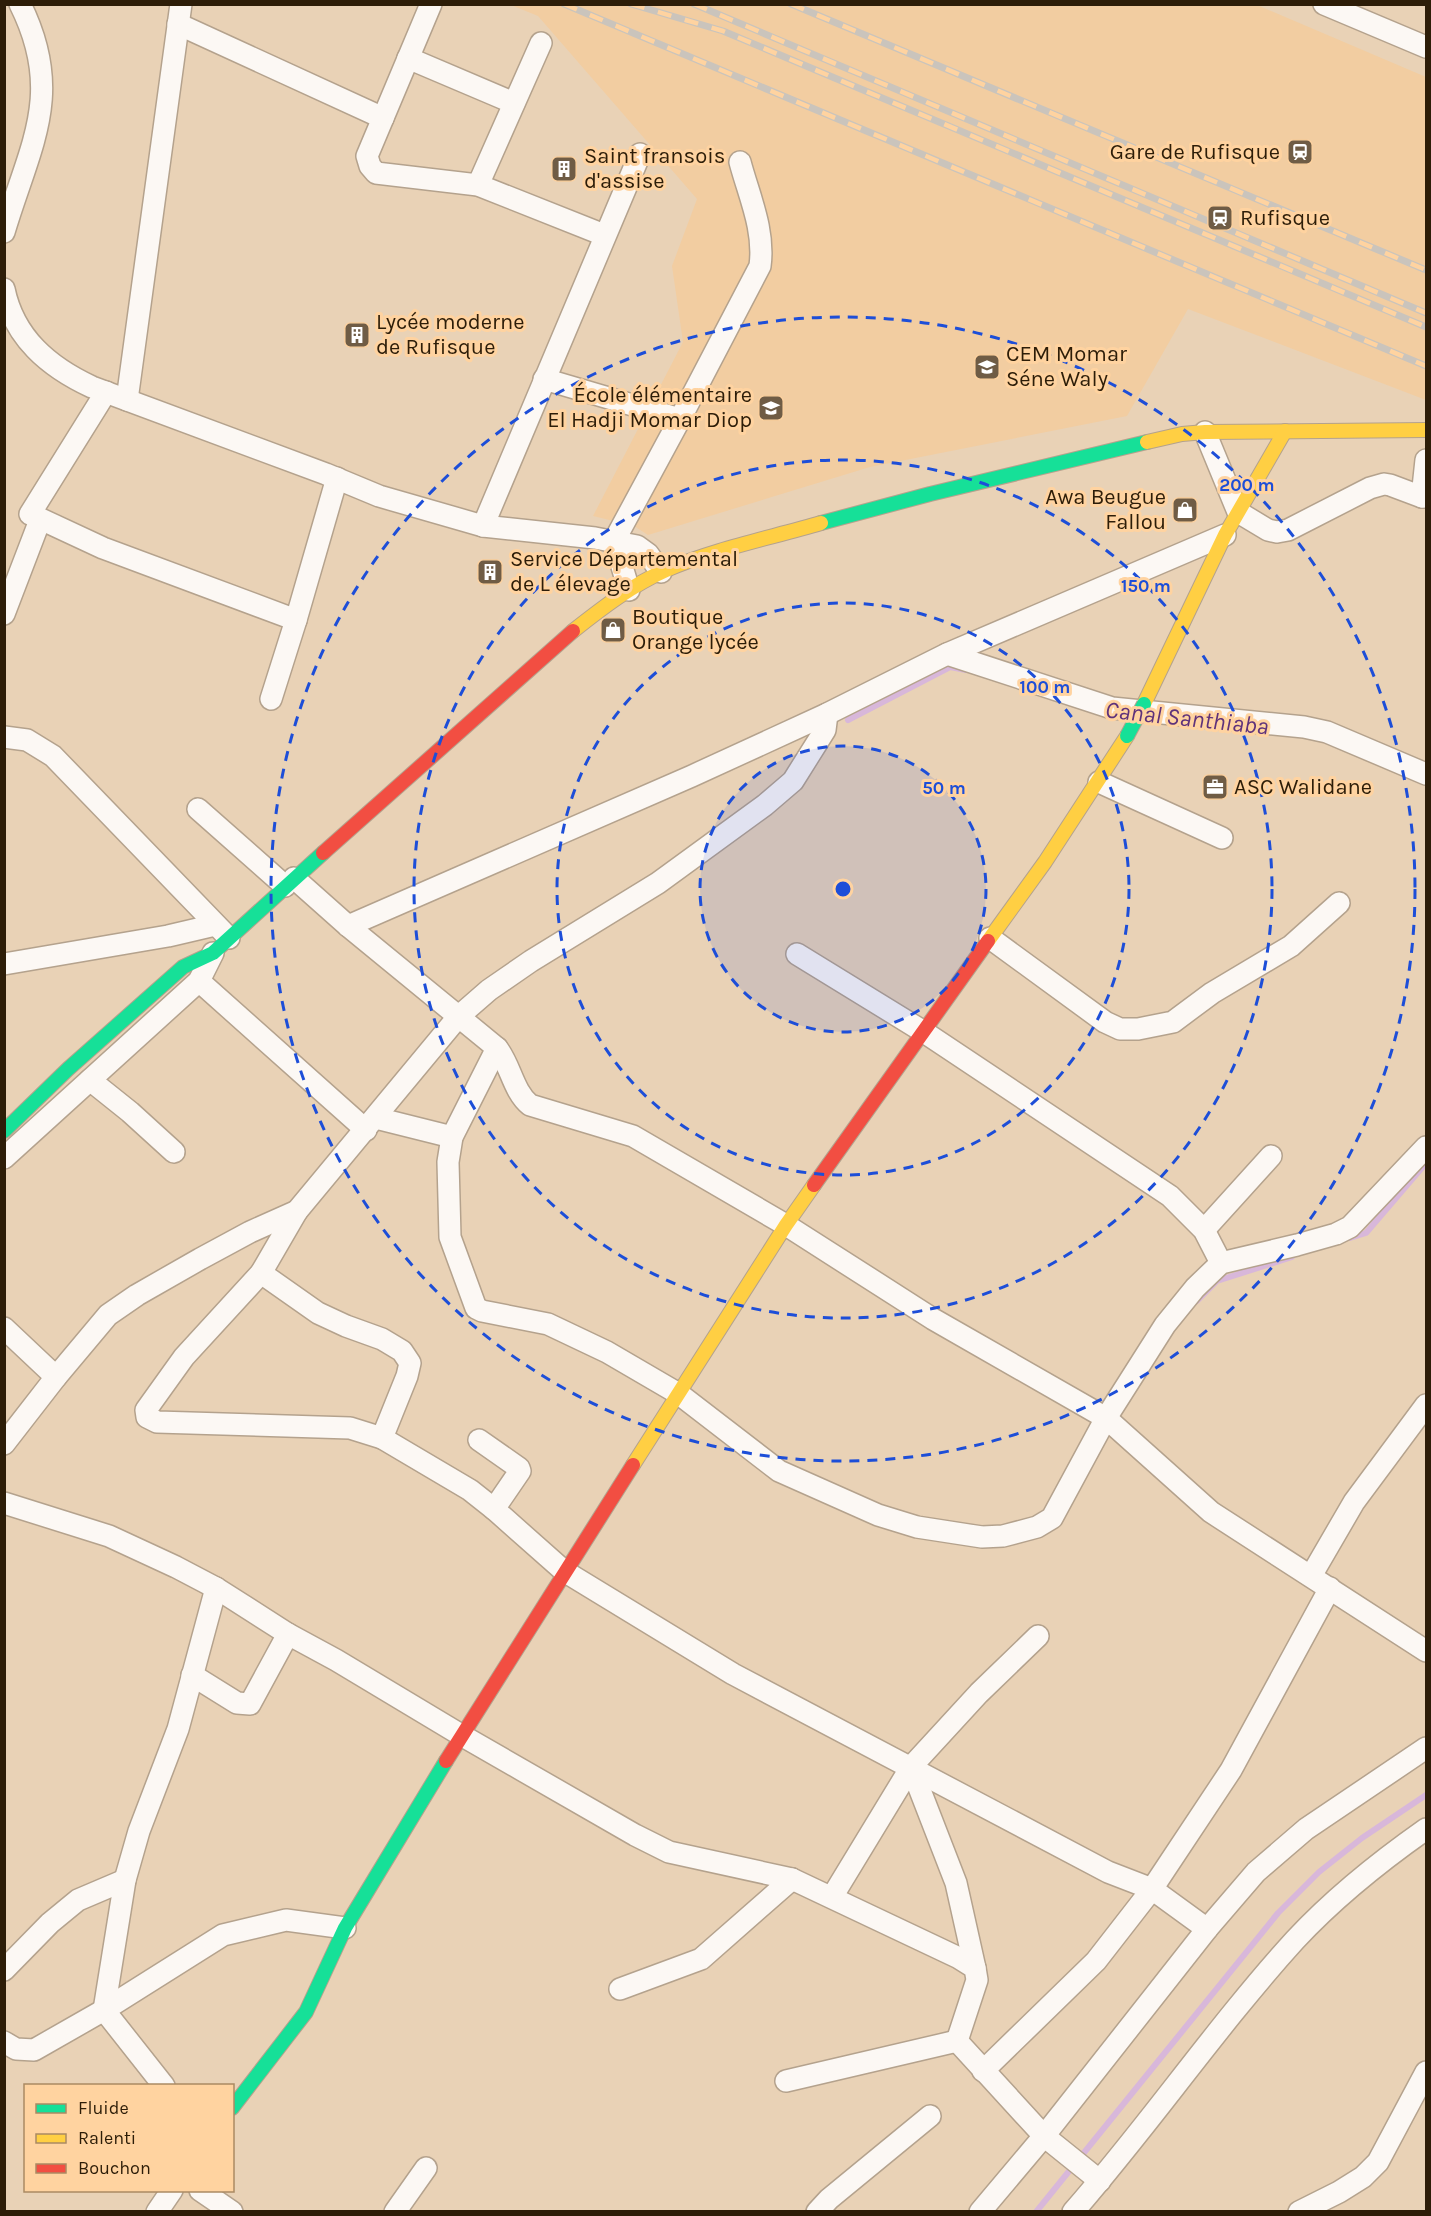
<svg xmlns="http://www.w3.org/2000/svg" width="1431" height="2216" viewBox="0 0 1431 2216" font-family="Karla,sans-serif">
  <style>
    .built { fill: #f2cda1 }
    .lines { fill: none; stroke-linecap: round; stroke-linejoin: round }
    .stream { stroke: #d8b7da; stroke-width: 6 }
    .street-casing { stroke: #b4a28d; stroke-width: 24 }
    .fast-casing { stroke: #b4a28d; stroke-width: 16 }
    .slow-casing { stroke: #b4a28d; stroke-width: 16 }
    .jam-casing { stroke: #b4a28d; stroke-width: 16 }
    .street { stroke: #fcf8f4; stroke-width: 21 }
    .fast { stroke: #16e098; stroke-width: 14 }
    .slow { stroke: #ffcf43; stroke-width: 14 }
    .jam { stroke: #f24e42; stroke-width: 14 }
    .rail-casing { stroke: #cac4bc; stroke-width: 7 }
    .rail { stroke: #ffd3a0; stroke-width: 4.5; stroke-dasharray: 14; stroke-linecap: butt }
    .fast-bridge-casing { stroke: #b4a28d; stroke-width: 16; stroke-linecap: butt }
    .fast-bridge { stroke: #16e098; stroke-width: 14 }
    .ring { fill: none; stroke: #1d4ed8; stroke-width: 3; stroke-dasharray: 10 8 }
    .labels { text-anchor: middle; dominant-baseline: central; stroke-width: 6; stroke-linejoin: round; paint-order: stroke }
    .poi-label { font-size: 22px; fill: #2d1d08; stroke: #ffd3a0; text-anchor: start }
    .water-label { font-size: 24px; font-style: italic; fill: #5f327a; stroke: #ffd3a0 }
    .centre { fill: #1d4ed8; stroke: #ffd3a0; stroke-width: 3 }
    .ring-label { font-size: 18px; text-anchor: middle; font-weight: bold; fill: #1d4ed8; stroke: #ffd3a0; stroke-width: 6; stroke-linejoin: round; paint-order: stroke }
  </style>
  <rect width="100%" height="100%" fill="#e9d2b6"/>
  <path class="built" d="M511,5H1257L1426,77V400L1188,309L1127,416L870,467L648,535L634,526L593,516L683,342L672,266L697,199L538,16Z"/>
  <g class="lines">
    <g class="stream">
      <path d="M848,720L950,667L966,670"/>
      <path d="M1350,1238L1366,1233L1426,1163"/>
      <path d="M1197,1301L1217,1281L1292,1257"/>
      <path d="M1036,2212L1278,1913L1319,1872L1362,1838L1426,1795"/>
    </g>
    <g class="street-casing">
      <g id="street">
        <path d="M431,4L367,156L370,166L376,173L478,185L604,235"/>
        <path d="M1324,4L1426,47"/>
        <path d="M178,24L383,118"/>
        <path d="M408,58L514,103"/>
        <path d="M478,185L541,43"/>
        <path d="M4,232C30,145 65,94 20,4"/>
        <path d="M4,289C14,338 49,367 92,387L326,474L379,496L483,526L595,538L637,546L648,554L661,572"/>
        <path d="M544,379L680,419"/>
        <path d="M106,392L30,514L103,548L296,620"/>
        <path d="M127,400L181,4"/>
        <path d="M1205,432L1238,512L1268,530L1277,532L1288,530L1370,488L1384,484L1390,485L1422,497"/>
        <path d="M1426,460L1422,497H1426"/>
        <path d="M483,526L640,154"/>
        <path d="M613,543L680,419L760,266C765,230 749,196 740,162"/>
        <path d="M613,543L620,560L629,590"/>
        <path d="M4,614L40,520"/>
        <path d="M947,654L1112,708L1304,727L1327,732L1426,774"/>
        <path d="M271,699L296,620L337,478"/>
        <path d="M4,737L27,740L53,756L229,938"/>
        <path d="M1099,782L1222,838"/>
        <path d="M198,809L285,886"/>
        <path d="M294,878L348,926L497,1048C511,1066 513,1091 530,1105L633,1136L786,1225L933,1319L1106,1418L1211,1512L1426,1651"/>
        <path d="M348,926L692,776L827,714L947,654L1225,535"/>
        <path d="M990,938L1105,1022L1120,1029H1138L1173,1022L1212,993L1291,946L1339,903"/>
        <path d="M797,954L924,1032L1170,1196L1204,1230L1221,1263"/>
        <path d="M4,964L168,936L215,925"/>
        <path d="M199,981L366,1130"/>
        <path d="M497,1048L452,1137L448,1162L450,1237L476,1308L482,1311L548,1324L607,1352L679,1394L779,1471L878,1515L917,1527L982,1537L1003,1536L1037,1527L1052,1518L1106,1418L1165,1325L1195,1288L1221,1263L1297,1245L1336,1234L1350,1227L1426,1147"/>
        <path d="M90,1080L130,1112L174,1152"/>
        <path d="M376,1118L452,1137"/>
        <path d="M4,1158L199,981L213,953"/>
        <path d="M297,1211L261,1273L318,1313L346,1326L382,1339L402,1351L410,1363L407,1376L382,1438"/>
        <path d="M1204,1230L1271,1156"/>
        <path d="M261,1273L184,1357L146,1410L147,1417L157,1422L350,1428L382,1438L470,1490L494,1509L564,1571L733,1674L1108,1872L1152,1889L1207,1929"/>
        <path d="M4,1328L56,1377"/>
        <path d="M479,1440L519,1468L520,1471L494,1509"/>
        <path d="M4,1444L56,1377L108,1315L137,1295L200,1259L250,1232L297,1211L458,1017L489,990L531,961L658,883L765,805L793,781L825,730L827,714"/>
        <path d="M4,1503L109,1536L176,1567L216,1588L288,1634L336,1660L461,1735L635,1835L669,1852L792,1879L959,1958L975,1968L977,1980L957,2041L1044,2136L1100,2181"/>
        <path d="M1311,1576L1354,1502L1426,1405"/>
        <path d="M192,1675L237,1703L250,1704L288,1634"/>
        <path d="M911,1767L956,1883L975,1968"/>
        <path d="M832,1897L911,1767L979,1693L1038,1636"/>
        <path d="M4,1970L50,1923L78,1900L125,1880"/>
        <path d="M620,1989L701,1959L792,1879"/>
        <path d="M4,2042L16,2049L34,2050L104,2010L223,1935L286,1920L345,1928"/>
        <path d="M983,2071L1096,1961L1152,1889L1231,1770L1330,1588"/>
        <path d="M786,2081L957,2041"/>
        <path d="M164,2086L104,2010L125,1880L139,1831L178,1729L216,1588"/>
        <path d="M200,2190L232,2212"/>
        <path d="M157,2212L172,2190"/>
        <path d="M395,2212L426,2168"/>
        <path d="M817,2212L829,2199L930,2116"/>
        <path d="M980,2212L1044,2136L1207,1929L1256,1872L1306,1829L1426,1748"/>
        <path d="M1073,2212C1150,2124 1216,2027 1295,1940C1334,1898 1379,1862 1426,1829"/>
        <path d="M1299,2212L1339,2192L1363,2177L1378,2162L1426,2072"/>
      </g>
    </g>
    <g class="fast-casing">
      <g id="fast">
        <path d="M821,523L930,494L1147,442"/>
        <path d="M4,1131L68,1069L183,967L213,953L323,853"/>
        <path d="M232,2108L306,2012L345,1928L446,1761"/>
      </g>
    </g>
    <g class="slow-casing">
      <g id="slow">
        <path d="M1147,442L1182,434L1205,432L1426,430"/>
        <path d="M573,631C602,608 632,585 666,570C715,549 770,538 821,523"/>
        <path d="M1144,704L1225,535L1285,431"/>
        <path d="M988,941L1045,862L1127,736"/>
        <path d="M633,1465L786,1225L814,1185"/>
      </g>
    </g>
    <g class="jam-casing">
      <g id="jam">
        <path d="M323,853L573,631"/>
        <path d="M814,1185L988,941"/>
        <path d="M446,1761L633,1465"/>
      </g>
    </g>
    <use href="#street" class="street"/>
    <use href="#fast" class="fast"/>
    <use href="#slow" class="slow"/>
    <use href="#jam" class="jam"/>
    <g class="rail-casing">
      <g id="rail">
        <path d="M564,4L1426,366"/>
        <path d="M631,4L723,31L1426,327"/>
        <path d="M694,4L1426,313"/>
        <path d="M791,4L1426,270"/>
      </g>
    </g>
    <use href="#rail" class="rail"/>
    <g class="fast-bridge-casing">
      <path id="fast-bridge" d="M1127,736L1144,704"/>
    </g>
    <use href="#fast-bridge" class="fast-bridge"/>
  </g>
  <circle cx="843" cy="889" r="143" fill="#1d4ed8" fill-opacity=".12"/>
  <g class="ring">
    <circle cx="843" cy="889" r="143"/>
    <circle cx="843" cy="889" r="286"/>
    <circle cx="843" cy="889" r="429"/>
    <circle cx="843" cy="889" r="572"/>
  </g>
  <defs>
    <g id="station-square" transform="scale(1.35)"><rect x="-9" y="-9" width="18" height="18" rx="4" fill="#6f5c45" stroke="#ffd3a0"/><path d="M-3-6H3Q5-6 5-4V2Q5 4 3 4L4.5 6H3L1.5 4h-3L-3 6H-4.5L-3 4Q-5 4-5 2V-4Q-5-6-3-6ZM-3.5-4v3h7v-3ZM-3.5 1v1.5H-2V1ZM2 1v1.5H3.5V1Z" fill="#fff"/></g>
    <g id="building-square" transform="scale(1.35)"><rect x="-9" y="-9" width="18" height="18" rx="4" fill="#6f5c45" stroke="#ffd3a0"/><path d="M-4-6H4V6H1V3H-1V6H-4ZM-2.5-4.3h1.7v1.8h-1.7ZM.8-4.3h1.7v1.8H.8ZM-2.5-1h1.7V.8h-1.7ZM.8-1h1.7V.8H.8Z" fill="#fff"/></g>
    <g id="school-square" transform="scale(1.35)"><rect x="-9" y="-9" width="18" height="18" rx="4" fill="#6f5c45" stroke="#ffd3a0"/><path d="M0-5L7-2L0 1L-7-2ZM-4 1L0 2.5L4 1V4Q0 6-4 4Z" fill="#fff"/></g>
    <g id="shop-square" transform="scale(1.35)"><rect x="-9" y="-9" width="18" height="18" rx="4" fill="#6f5c45" stroke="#ffd3a0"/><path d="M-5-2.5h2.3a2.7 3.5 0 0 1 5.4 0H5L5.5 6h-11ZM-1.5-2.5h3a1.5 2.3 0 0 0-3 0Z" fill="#fff"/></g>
    <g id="office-square" transform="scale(1.35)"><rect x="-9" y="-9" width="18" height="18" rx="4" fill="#6f5c45" stroke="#ffd3a0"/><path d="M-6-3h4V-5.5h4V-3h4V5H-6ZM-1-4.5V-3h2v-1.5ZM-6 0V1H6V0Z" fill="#fff"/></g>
  </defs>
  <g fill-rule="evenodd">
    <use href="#station-square" x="1300" y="152"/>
    <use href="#building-square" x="564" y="169"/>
    <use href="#station-square" x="1220" y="218"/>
    <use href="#building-square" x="357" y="335"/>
    <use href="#school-square" x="987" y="367"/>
    <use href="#school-square" x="771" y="408"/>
    <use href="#shop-square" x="1185" y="510"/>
    <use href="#building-square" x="490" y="572"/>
    <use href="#shop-square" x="613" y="630"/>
    <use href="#office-square" x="1215" y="787"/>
  </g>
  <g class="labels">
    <g class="poi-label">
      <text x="1280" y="152" text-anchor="end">Gare de Rufisque</text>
      <text x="584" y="156">Saint fransois<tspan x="584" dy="25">d'assise</tspan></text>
      <text x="1240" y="218">Rufisque</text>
      <text x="376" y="322">Lycée moderne<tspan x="376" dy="25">de Rufisque</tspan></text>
      <text x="1006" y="354">CEM Momar<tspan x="1006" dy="25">Séne Waly</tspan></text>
      <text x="752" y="395" text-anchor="end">École élémentaire<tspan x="752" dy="25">El Hadji Momar Diop</tspan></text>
      <text x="1166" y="497" text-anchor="end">Awa Beugue<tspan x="1166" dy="25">Fallou</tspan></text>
      <text x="510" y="559">Service Départemental<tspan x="510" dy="25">de L élevage</tspan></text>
      <text x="632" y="617">Boutique<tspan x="632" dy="25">Orange lycée</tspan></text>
      <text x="1234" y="787">ASC Walidane</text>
    </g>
    <g class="water-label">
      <text transform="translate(1187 718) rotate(6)">Canal Santhiaba</text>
    </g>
  </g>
  <circle cx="843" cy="889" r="9" class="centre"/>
  <g class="ring-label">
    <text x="1247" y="491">200 m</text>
    <text x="1146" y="592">150 m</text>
    <text x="1045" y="693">100 m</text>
    <text x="944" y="794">50 m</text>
  </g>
  <rect width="1431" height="2216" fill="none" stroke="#2d1d08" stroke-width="12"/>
  <rect x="24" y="2084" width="210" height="108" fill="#ffd3a0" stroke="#ab8a63" stroke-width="1.5"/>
  <rect x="36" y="2104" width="30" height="9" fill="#16e098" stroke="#ab8a63" stroke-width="1.5"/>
  <text x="78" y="2114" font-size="18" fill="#2d1d08">Fluide</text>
  <rect x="36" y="2134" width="30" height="9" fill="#ffcf43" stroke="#ab8a63" stroke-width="1.5"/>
  <text x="78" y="2144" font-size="18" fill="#2d1d08">Ralenti</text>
  <rect x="36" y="2164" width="30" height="9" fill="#f24e42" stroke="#ab8a63" stroke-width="1.5"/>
  <text x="78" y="2174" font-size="18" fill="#2d1d08">Bouchon</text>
</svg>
